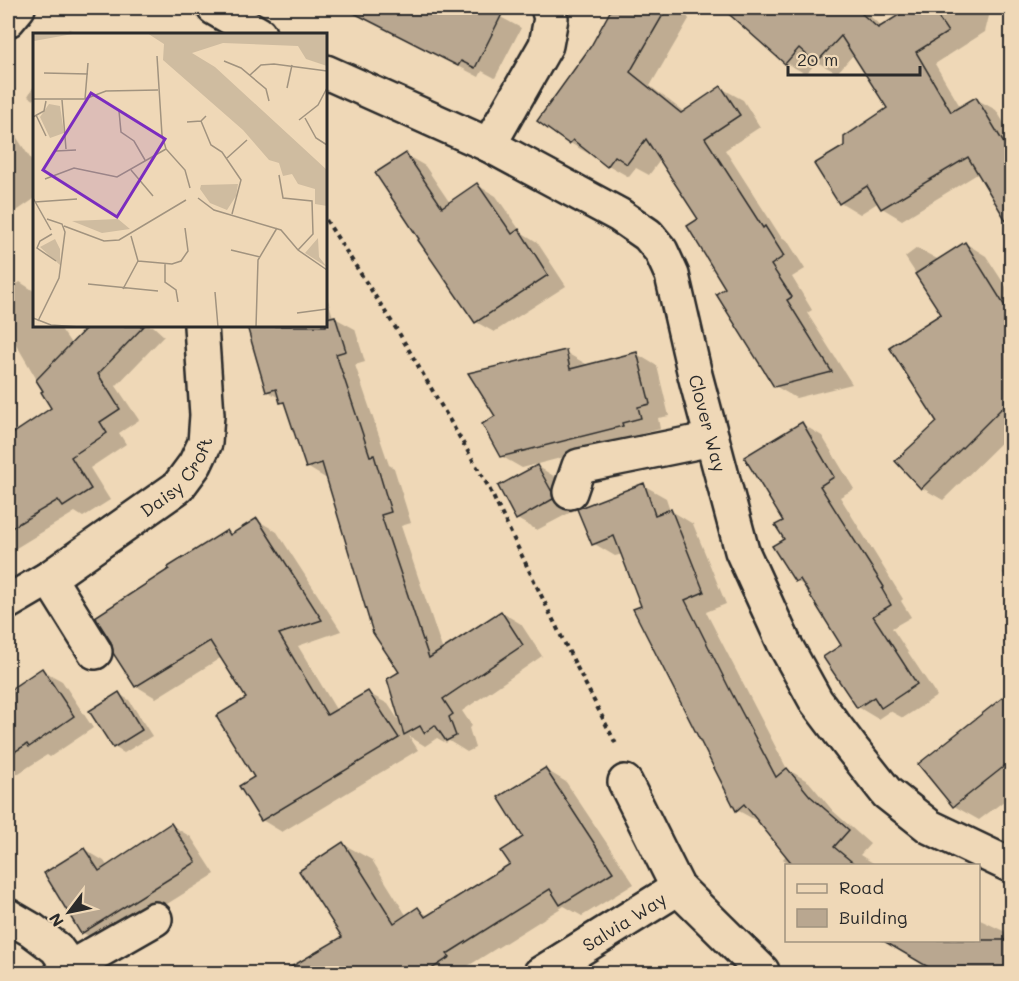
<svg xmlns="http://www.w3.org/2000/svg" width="1019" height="981" viewBox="0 0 1019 981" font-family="Mali,sans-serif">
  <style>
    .shadow { fill: #0003 }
    .building { fill: #b9a790; stroke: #2b2b2b; stroke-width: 1.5 }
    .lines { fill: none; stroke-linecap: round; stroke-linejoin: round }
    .minor-casing { stroke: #2b2b2b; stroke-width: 38 }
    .path { stroke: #2b2b2b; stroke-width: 4; stroke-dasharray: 4.5 4.5; stroke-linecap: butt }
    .minor { stroke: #efd8b7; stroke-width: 33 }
    .labels { text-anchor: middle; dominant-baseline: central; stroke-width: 6; stroke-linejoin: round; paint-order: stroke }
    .street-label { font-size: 18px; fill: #2b2b2b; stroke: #efd8b7 }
    .inset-road { fill: none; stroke: #a1937f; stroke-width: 1.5 }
    .view { fill: #7b2cbf; fill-opacity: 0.15; stroke: #7b2cbf; stroke-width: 3 }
    .inset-edge { fill: none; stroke: #2b2b2b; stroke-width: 3 }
  </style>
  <rect width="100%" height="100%" fill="#efd8b7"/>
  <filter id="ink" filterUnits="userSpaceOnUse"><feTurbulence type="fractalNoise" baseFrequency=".0167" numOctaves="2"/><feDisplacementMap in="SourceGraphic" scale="12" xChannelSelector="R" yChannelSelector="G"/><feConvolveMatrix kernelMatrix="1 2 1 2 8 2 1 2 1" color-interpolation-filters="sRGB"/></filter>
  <g filter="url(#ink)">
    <g class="shadow">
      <path d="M374,8H493L491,12L521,28L495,78L482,71L479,77L369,19Z"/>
      <path d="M613,8H682L689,19L650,86L684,112L721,88L743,100L760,127L725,150L781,237L787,240L805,269L792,277L812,310L807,313L852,384L796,398L775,386L728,288L700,220L661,159L649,175L636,168L629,177L608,165L593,153L591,155L570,143L539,121L592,46Z"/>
      <path d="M724,8H861L882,27L912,8H991L985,32L935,64L961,108L976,99L996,110L1012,136V186L1001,192V195L1012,189V208L994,198L979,173L902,220L882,208L879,202L860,214L840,202L846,147L889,108L854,54L837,73L817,62L806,74L786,63Z"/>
      <path d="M69,29L78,34H65Z"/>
      <path d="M34,86V100L28,96Z"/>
      <path d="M8,124L34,164V199L8,217Z"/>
      <path d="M406,155L425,166L450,203L477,185L496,196L521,232L537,242L566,286L494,332L476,322Z"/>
      <path d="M965,243L986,256L1012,296V310L996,320L1012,335V432L943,500L922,488L938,423L943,315L905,257L917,248L939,260Z"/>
      <path d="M20,282L34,291V326H59L72,345L90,326H153L164,336L116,386L139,420L119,433L126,444L90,468L110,500L83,517L75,512L8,553V439L54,409L13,339L8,343V290Z"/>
      <path d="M326,294L333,317L355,329L365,362L355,365L389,465L394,468L411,523L401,526L443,651L501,612L521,624L542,656L462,711L472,726L469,728L475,748L467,752L449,741L446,743L437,738L425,746L409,736L418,750L282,832L262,820L256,777L248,699L222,657L156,698L136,686L115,653L227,532L233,535L257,520L277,532L341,631L298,646L337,711L368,693L388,704L401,724V673L327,479L307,467L286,404L282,402L281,399L267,391L248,326H326Z"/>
      <path d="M565,352L586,364V366L637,354L657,366L669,416L658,418L660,429L641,434L642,437L522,468L501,456L498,417Z"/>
      <path d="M802,424L822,436L854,489L840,497L903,599L901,601L911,617L892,628L937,696L903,718L890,711L878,719L858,707L843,645L807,587L796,581L786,539L785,521Z"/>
      <path d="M537,466L557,478L572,505L573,511L537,530L517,519Z"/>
      <path d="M643,485L666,498L670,510L693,524L726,604L706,612L787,769L809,782L833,811L870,844L860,855L878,866H791L783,859L787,854L760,821L759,822L737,810L623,554L615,556L593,543Z"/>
      <path d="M1012,565V583L1002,573Z"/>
      <path d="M42,670L62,681L93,728L50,757L47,755L8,780V693Z"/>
      <path d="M1012,693V795L979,820L954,806L921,764Z"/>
      <path d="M119,694L129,700L152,736L124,753L114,747Z"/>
      <path d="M545,769L566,782L634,884L582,916L564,906L468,966L470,970L464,974H351L420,911L429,916L512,865L525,837Z"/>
      <path d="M171,825L191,837L215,874L103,944L83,933L84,849L104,861L108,867Z"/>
      <path d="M343,844L372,860L406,915L365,942Z"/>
      <path d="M978,919L1012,935V974H933L925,969L928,965L978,940Z"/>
      <path d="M190,970L196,974H184Z"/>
    </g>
    <g class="building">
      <path d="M344,8H505L475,68L461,61L458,66Z"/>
      <path d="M612,8H667L630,72L681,113L721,86L740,115L705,138L763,228L765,226L784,256L771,265L792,297L787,300L832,372L774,387L716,294L725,288L687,226L698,219L646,139L627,164L615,156L607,167L573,140L569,144L537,121L591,46Z"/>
      <path d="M722,8H866L861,13L878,28L910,8H932L948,32L916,52L951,112L976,97L1011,155V229L968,157L881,209L867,186L839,204L814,164L844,146V137L887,108L841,36L816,63L799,48L785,64Z"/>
      <path d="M406,153L442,207L477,183L512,234L519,229L548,275L475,323L418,240L419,239L375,173Z"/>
      <path d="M965,242L1011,316V399L921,489L895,461L937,422L889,347L941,314L915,274Z"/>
      <path d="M335,316L346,351L336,354L370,456L374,455L391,512L381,515L429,658L501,611L523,645L443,699L453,714L449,717L456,736L446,741L435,725L424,733L420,726L404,735L387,679L399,672L373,633L322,463L306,468L284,402L280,403L276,389L266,392L247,326H326V318Z"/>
      <path d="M88,326H144L98,374L120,409L100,422L107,433L71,457L91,489L63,507L58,500L8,530V437L51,408L41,392L43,391L36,380Z"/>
      <path d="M566,350L570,369L637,352L650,404L638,407L641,418L622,423L623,426L500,457L482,424L495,416L468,373Z"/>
      <path d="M802,422L834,477L820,486L884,587L882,589L891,605L873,616L917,684L881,708L874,697L857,708L823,657L841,645L800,579L795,582L772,546L784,539L775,525L783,521L744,457Z"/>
      <path d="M537,465L552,492L553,499L516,520L498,486Z"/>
      <path d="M644,483L655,515L671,509L704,592L685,600L729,688L776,777L787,768L810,796L849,830L834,847L857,866H794L744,804L736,811L633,609L641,606L614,536L592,545L577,509Z"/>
      <path d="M257,518L322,620L279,634L327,715L368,691L399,738L261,821L239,786L254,777L216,716L246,698L210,641L135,687L113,653L111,642L95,617L169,569L168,567L227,530L230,535Z"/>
      <path d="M42,668L74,716L29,747L27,744L8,756V691Z"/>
      <path d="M1011,691V761L953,807L918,764Z"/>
      <path d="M119,692L142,730L113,748L89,711Z"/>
      <path d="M545,768L613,872L560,905L550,889L447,954L450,957L424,974H279L342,937L299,871L343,842L394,923L418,907L425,917L510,864L501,851L523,837L498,797Z"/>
      <path d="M171,823L196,862L81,934L44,873L84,848L99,871Z"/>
      <path d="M882,940H1011V974H940Z"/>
    </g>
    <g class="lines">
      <g class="minor-casing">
        <g id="minor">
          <path d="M214,8L259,34"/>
          <path d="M8,20L18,8"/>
          <path id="s1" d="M326,72L489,145L619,215L648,235L661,251L672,275L695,375L742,551L784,643L816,701L853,750L887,793L930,827L1012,866"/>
          <path d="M489,145L546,45L551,18L548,8"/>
          <path d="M570,492L579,466L712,439"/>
          <path d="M49,578L95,652"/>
          <path id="s2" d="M8,602L49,578L178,487L195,464L205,443L207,415L201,326"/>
          <path d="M625,782L678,888L762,971"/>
          <path d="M8,916L32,930L56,948L75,974"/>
          <path d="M71,967L155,919"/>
          <path id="s3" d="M540,974L678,888"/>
        </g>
      </g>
      <path class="path" d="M326,220L399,333L488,486L559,632L616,744"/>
      <use href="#minor" class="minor"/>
    </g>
  </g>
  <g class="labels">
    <g class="street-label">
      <text stroke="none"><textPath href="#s1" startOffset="561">Clover Way</textPath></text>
      <text stroke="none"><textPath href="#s2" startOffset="212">Daisy Croft</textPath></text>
      <text stroke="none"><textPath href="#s3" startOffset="99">Salvia Way</textPath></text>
    </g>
  </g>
  <g transform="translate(33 33)">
    <rect width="294" height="294" fill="#efd8b7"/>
    <path d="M0,0H45L1,8ZM114,0H294V33L273,26L265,13L190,10L159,20L182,34L294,137V173L282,171V156L265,151L259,141L250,143L246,130L236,127L210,97L130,27L131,11ZM16,71L27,73L31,100L17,105L7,84ZM205,151L203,163L194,177L177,170L167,156L168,152ZM85,186L97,196L69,200L39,188ZM285,205L286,224L294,234L272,220ZM22,206L27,216V232L7,214Z" fill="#cfbca0"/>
    <path class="inset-road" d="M124,23L129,102L133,116L152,137L157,155M191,28L208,35L233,56L236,68M11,40L55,41M217,42L228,32L241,31L294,38M254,55L259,32M0,66H52L73,58L125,57M52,66L55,30M29,67L33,116M86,78L88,99L101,108L112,127M3,82L13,103M0,84L11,78L13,68M272,85L283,105L294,112M266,87L285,72L294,55M168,88L178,112L189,119L208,147L199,181M154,89L168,88L173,83M23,118L43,117M194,125L214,107M98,137L120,163M246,142L250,165L279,168L280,201L265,217M12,146L41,135L84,144L133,116M0,165L18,197M165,165L181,177L248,197L265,217L294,237M2,169L44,166M31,193L71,208L86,207L153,167M19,201L7,208L4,215L23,228M198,217L227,224M105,228L139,231L148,228L155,218L152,195M132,231V249L143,257L145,269M55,251L125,258M90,256L105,228L98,203M182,259L185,294M264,280L294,276M0,285L18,292L47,294M5,288L26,245L32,199L29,191L14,186M223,294L225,227L244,195"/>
    <path class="view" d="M58,60L132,106L84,184L10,137Z"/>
    <rect width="294" height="294" class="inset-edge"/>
  </g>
  <rect width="1019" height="981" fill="none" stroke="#efd8b7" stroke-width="30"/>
  <rect x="15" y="15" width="989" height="951" fill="none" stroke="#2b2b2b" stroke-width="2" filter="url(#ink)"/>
  <rect x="785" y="864" width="195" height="78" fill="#efd8b7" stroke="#a1937f" stroke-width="1.5"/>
  <rect x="797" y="884" width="30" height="9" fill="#efd8b7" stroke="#a1937f" stroke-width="1.5"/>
  <text x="839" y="894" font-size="18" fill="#2b2b2b">Road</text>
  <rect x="797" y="909" width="30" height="18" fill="#b9a790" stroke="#a1937f" stroke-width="1.5"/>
  <text x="839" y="924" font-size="18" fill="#2b2b2b">Building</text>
  <g transform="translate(69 912) rotate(238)" stroke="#efd8b7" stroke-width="4.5" paint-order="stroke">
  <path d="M0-4.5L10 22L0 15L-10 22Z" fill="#2b2b2b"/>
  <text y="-9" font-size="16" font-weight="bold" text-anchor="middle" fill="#2b2b2b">N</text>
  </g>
  <path d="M788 66v9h132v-9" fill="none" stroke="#2b2b2b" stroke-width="3"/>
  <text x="797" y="66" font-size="18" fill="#2b2b2b" stroke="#efd8b7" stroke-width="4.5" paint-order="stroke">20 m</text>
</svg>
